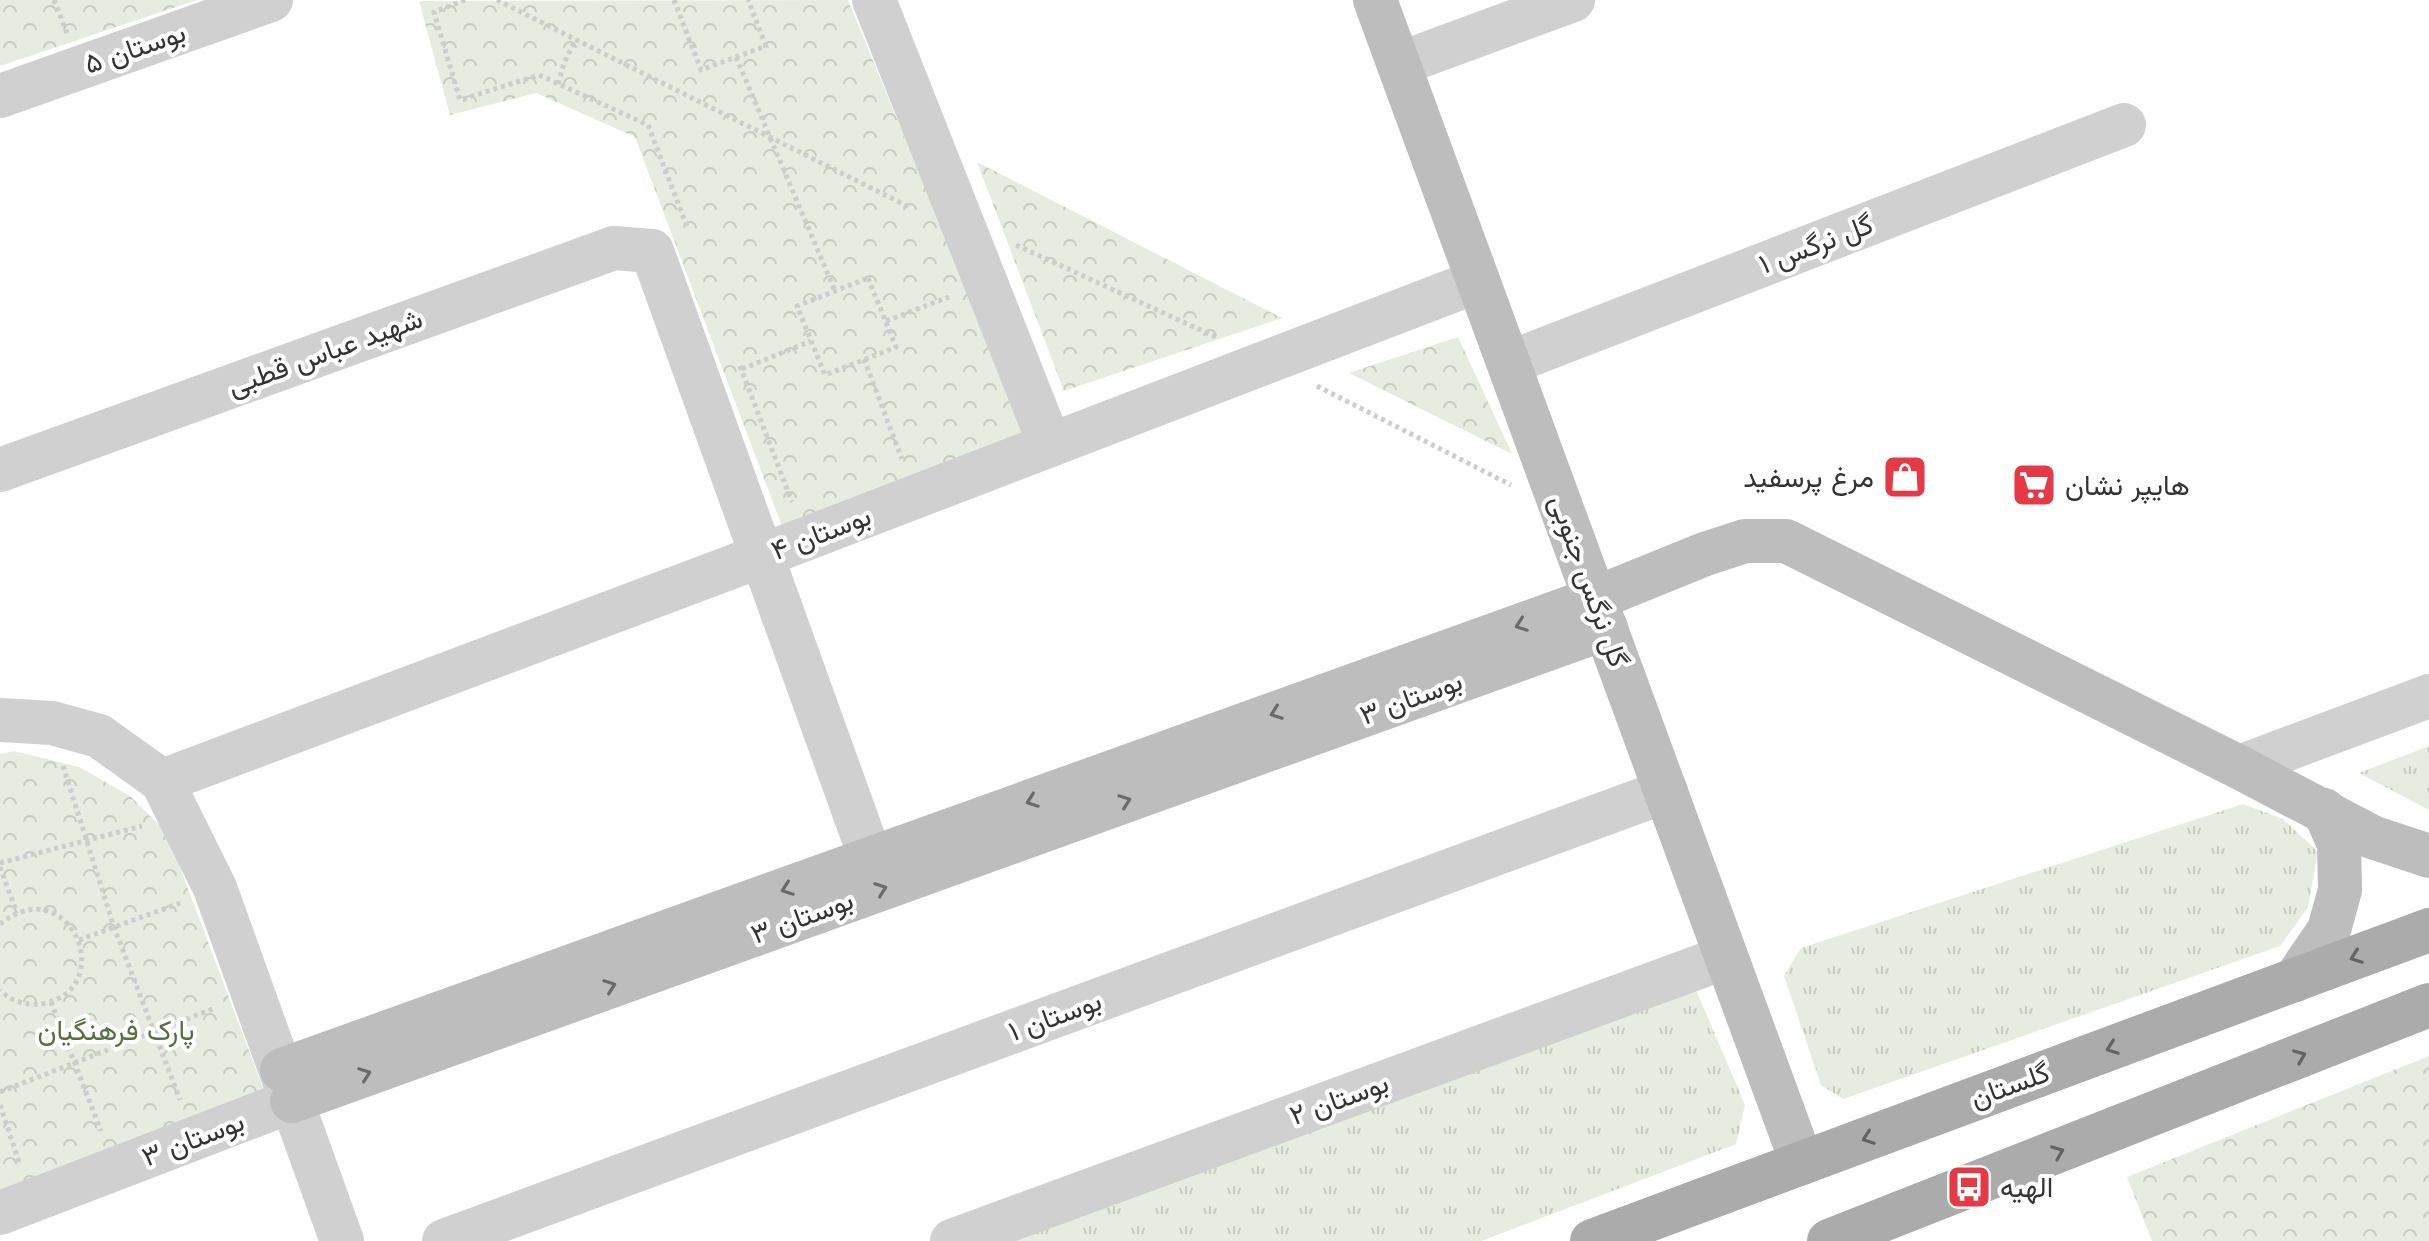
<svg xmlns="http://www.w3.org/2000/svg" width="2429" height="1241" viewBox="0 0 2429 1241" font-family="Jost,Vazirmatn,sans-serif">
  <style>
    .grass { fill: url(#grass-tufts) }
    .forest { fill: url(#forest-crowns) }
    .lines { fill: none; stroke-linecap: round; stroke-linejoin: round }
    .path { stroke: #cdcdcd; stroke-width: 5; stroke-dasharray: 4 4; stroke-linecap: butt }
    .street { stroke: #d0d0d0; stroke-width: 44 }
    .secondary { stroke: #bdbdbd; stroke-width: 44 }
    .primary { stroke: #ababab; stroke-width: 44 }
    .oneway { stroke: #6a6a6a }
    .oneway2 { stroke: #636363 }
    .labels { text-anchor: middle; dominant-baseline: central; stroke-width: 8; stroke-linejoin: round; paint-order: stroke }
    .street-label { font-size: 28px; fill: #333; stroke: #fff }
    .poi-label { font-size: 28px; fill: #333; stroke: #fff; text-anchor: start }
    .park-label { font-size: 28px; fill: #56703f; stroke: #fff }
  </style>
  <defs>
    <pattern id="grass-tufts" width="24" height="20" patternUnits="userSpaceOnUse" patternTransform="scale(2)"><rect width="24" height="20" fill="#e6ecdf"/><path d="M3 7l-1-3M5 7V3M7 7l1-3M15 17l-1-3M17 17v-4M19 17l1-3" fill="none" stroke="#c6cbc0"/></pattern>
    <pattern id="forest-crowns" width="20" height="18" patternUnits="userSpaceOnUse" patternTransform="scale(2)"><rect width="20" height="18" fill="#e6ecdf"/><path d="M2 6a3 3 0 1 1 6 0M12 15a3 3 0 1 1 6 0" fill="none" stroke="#c6cbc0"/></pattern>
  </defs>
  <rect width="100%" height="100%" fill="#fff"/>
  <g class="grass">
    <path d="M2429,746V810L2359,773Z"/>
    <path d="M2243,804L2283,819L2318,852L2308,907L2280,946L1843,1099L1821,1085L1784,976L1801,948Z"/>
    <path d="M1694,985L1745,1105L1736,1144L1481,1241H1003Z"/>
  </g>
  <g class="forest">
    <path d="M0,0H197L0,66Z"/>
    <path d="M848,0L1032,446L785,534L635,137L536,93L450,115L419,1Z"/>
    <path d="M977,162L1282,318L1064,391Z"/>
    <path d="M1458,337L1512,454L1349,373Z"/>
    <path d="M14,751L79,767L130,796L167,833L266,1096L0,1202V754Z"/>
    <path d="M2429,1056V1241H2152L2127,1177Z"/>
  </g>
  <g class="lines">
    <g class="path">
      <path d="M54,0L67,33"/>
      <path d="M465,0L434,12L460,100L539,75L648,125L688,229"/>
      <path d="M497,0L911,208"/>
      <path d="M674,0L701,70L766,46L748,0"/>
      <path d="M736,57L835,291"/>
      <path d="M558,84L564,63L576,39"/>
      <path d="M1016,245L1218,338"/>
      <path d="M868,278L896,347L825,375L797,306Z"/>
      <path d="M886,321L949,297"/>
      <path d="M864,359L902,459"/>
      <path d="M740,366L792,502"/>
      <path d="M742,369L811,341"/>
      <path d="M1317,386L1511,485"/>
      <path d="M63,766L114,927L180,1100"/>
      <path d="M0,863L142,826"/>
      <path d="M0,867L17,913"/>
      <path d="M0,924C68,869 119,985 46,1003C29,1007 12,1002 0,990"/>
      <path d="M79,940L180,903"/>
      <path d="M51,1002L101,1131"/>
      <path d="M0,1092L215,1008"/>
      <path d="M0,1105L20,1165"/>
    </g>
    <g class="street">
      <path d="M874,0L1050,445"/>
      <path d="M1399,64L1573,0"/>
      <path d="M0,96L271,0"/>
      <path d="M1509,363L2124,125"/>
      <path d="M0,470L614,248L652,251L871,859"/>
      <path d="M0,720L52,723L99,736L162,781L215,888L342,1241"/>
      <path d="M2239,767L2429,696"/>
      <path d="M162,781L761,556L1478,281"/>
      <path d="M0,1213L292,1101"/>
      <path d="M444,1241L1666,791"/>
      <path d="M952,1241L1726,957"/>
    </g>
    <g class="secondary">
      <path d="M1375,0L1802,1163"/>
      <path d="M2295,980L2329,930L2340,890L2339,844L2324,810"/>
      <path d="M282,1070L1594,599L1705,554L1745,541H1786L2239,767L2372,837L2429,856"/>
      <path d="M292,1101L1606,628"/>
    </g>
    <g class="primary">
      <path d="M1592,1241L2429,930"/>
      <path d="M1829,1241L2429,1005"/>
    </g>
  </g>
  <defs><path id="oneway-chevron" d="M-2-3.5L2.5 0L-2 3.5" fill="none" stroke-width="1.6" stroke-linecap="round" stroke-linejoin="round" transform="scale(2)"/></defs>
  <g class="oneway">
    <use href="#oneway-chevron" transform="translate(1521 625) rotate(160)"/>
    <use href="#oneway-chevron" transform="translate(1276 713) rotate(160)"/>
    <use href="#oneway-chevron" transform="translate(1032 801) rotate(160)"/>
    <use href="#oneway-chevron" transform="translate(1125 801) rotate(-20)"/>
    <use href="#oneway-chevron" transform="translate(787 889) rotate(160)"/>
    <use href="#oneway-chevron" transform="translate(881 889) rotate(-20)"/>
    <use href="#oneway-chevron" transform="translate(610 986) rotate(-20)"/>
    <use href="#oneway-chevron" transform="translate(365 1074) rotate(-20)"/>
  </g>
  <g class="oneway2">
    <use href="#oneway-chevron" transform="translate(2356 957) rotate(160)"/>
    <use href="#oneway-chevron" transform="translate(2112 1048) rotate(160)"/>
    <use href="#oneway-chevron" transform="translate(2300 1056) rotate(-22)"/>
    <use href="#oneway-chevron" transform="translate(1868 1138) rotate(160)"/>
    <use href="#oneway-chevron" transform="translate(2058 1152) rotate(-22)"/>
  </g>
  <defs>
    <g id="shop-square" transform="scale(2.3)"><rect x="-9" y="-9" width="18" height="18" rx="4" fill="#e63946" stroke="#fff"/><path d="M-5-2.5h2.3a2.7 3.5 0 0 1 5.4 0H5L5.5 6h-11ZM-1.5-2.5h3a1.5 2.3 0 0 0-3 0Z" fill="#fff"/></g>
    <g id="supermarket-square" transform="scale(2.3)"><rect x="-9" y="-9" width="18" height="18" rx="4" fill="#e63946" stroke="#fff"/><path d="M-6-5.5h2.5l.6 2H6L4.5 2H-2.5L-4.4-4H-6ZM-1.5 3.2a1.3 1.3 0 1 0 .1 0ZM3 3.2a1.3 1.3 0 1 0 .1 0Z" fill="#fff"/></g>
    <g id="bus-square" transform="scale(2.3)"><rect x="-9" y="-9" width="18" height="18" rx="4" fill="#e63946" stroke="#fff"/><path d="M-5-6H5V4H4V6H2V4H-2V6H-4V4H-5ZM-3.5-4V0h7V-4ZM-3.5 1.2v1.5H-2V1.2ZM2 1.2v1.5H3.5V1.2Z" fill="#fff"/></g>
  </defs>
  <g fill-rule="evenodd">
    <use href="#shop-square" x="1905" y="477"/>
    <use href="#supermarket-square" x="2034" y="485"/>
    <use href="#bus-square" x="1969" y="1187"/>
  </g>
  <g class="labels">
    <g class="street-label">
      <text transform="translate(135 48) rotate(-19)">بوستان ۵</text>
      <text transform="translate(1816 244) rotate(-21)">گل نرگس ۱</text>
      <text transform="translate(325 352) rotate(-20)">شهید عباس قطبی</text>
      <text transform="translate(821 533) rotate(-21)">بوستان ۴</text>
      <text transform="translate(1589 581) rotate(70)">گل نرگس جنوبی</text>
      <text transform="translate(1411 698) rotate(-20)">بوستان ۳</text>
      <text transform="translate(802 917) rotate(-20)">بوستان ۳</text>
      <text transform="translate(1055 1016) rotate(-20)">بوستان ۱</text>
      <text transform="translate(2010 1085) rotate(-20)">گلستان</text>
      <text transform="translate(1339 1099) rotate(-20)">بوستان ۲</text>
      <text transform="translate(193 1139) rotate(-21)">بوستان ۳</text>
    </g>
    <g class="poi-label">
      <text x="1874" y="477" text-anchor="end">مرغ پرسفید</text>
      <text x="2065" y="485">هایپر نشان</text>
      <text x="2000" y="1187">الهیه</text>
    </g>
    <g class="park-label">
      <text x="116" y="1030">پارک فرهنگیان</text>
    </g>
  </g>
</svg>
